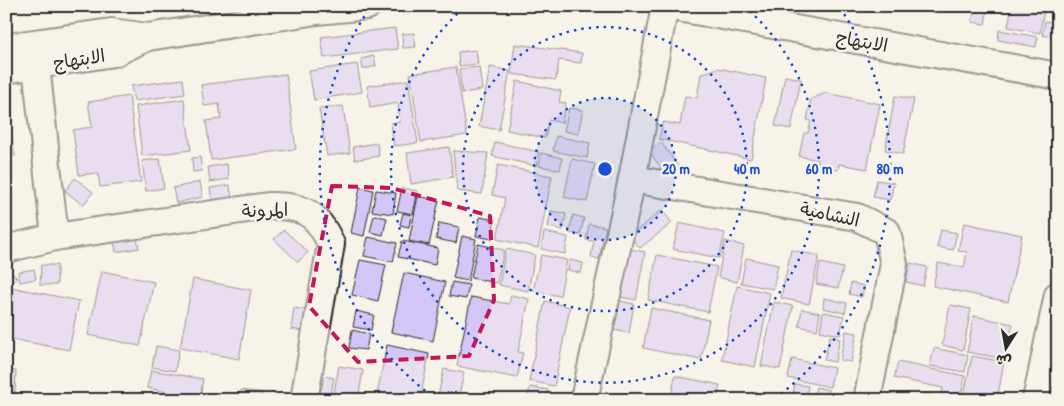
<svg xmlns="http://www.w3.org/2000/svg" width="1064" height="406" viewBox="0 0 1064 406" font-family="'Patrick Hand','Playpen Sans Arabic',sans-serif">
  <style>
    .building { fill: #d5c6f8; stroke: #2b2b2b }
    .lines { fill: none; stroke-linecap: round; stroke-linejoin: round }
    .street-casing { stroke: #2b2b2b; stroke-width: 30 }
    .street { stroke: #f7f3e8; stroke-width: 26 }
    .marked { fill: none; stroke: #c2185b; stroke-width: 4; stroke-dasharray: 10 6; stroke-linejoin: round }
    .ring { fill: none; stroke: #1d4ed8; stroke-width: 2.5; stroke-dasharray: 2.5 5 }
    .labels { text-anchor: middle; dominant-baseline: central; stroke-width: 5; stroke-linejoin: round; paint-order: stroke }
    .street-label { font-size: 18px; fill: #2b2b2b; stroke: #f7f3e8 }
    .centre { fill: #1d4ed8; stroke: #f7f3e8; stroke-width: 2.5 }
    .ring-label { font-size: 15px; text-anchor: middle; font-weight: bold; fill: #1d4ed8; stroke: #f7f3e8; stroke-width: 5; stroke-linejoin: round; paint-order: stroke }
  </style>
  <rect width="100%" height="100%" fill="#f7f3e8"/>
  <filter id="ink" filterUnits="userSpaceOnUse"><feTurbulence type="fractalNoise" baseFrequency=".02" numOctaves="2"/><feDisplacementMap in="SourceGraphic" scale="10" xChannelSelector="R" yChannelSelector="G"/><feConvolveMatrix kernelMatrix="1 2 1 2 8 2 1 2 1" color-interpolation-filters="sRGB"/></filter>
  <g filter="url(#ink)">
    <g class="building">
      <path d="M975,6H988L985,24L972,22Z"/>
      <path d="M1012,6L1044,10L1040,33L1008,27Z"/>
      <path d="M1045,21L1058,23V38L1042,35Z"/>
      <path d="M395,28L398,49L324,58L321,37Z"/>
      <path d="M999,30L1038,37L1036,47L998,40Z"/>
      <path d="M414,33L416,47L403,48L402,34Z"/>
      <path d="M515,44L582,53L581,63L559,60L556,80L511,74Z"/>
      <path d="M476,50L478,64L459,66L458,52Z"/>
      <path d="M374,56L376,66L363,69L361,59Z"/>
      <path d="M357,64L362,92L314,100L309,71Z"/>
      <path d="M456,67L467,135L421,142L410,74Z"/>
      <path d="M479,67L482,90L462,93L459,69Z"/>
      <path d="M490,67L510,71L499,130L479,126Z"/>
      <path d="M718,68L766,78L751,159L659,139L663,122L680,125L685,96L697,98L701,74Z"/>
      <path d="M286,74L296,149L211,160L206,121L221,119L219,104L204,106L201,85Z"/>
      <path d="M785,76L801,79L791,129L775,126Z"/>
      <path d="M183,79L185,94L134,101L131,86Z"/>
      <path d="M408,80L418,143L394,146L391,123L400,122L398,103L370,108L367,86Z"/>
      <path d="M517,81L561,91L559,102L566,103L562,123L549,120L545,138L507,130Z"/>
      <path d="M826,93L880,104L867,169L839,164L838,170L817,166L818,160L799,156L804,133H808L811,121L807,120L811,99Z"/>
      <path d="M129,96L141,182L100,187L98,173L79,175L73,130L92,127L88,102Z"/>
      <path d="M895,96L914,99L903,154L885,150Z"/>
      <path d="M184,99L191,150L142,156L136,106Z"/>
      <path d="M343,106L350,153L327,156L319,109Z"/>
      <path d="M569,108L583,110L578,134L564,131Z"/>
      <path d="M11,136L15,156L6,157V137Z"/>
      <path d="M556,136L590,143L587,158L553,151Z"/>
      <path d="M495,142L539,152L536,166L492,156Z"/>
      <path d="M661,142L681,170L668,178L649,151Z"/>
      <path d="M377,143L379,156L355,160L353,147Z"/>
      <path d="M449,147L453,177L411,184L407,153Z"/>
      <path d="M453,151L488,153L482,194L457,191Z"/>
      <path d="M541,153L562,158L560,170L539,166Z"/>
      <path d="M200,157L202,171L193,172L192,158Z"/>
      <path d="M160,159L164,188L146,191L142,161Z"/>
      <path d="M572,159L595,164L587,202L564,197Z"/>
      <path d="M227,164L229,179L210,182L208,167Z"/>
      <path d="M498,165L552,176L538,248L497,239L505,198L492,195Z"/>
      <path d="M75,178L93,192L83,205L65,191Z"/>
      <path d="M877,180L894,183L890,200L873,197Z"/>
      <path d="M200,182L203,197L176,203L173,188Z"/>
      <path d="M230,185L232,200L212,202L210,188Z"/>
      <path d="M360,187L373,190L364,236L351,233Z"/>
      <path d="M402,188L418,191L413,214L397,211Z"/>
      <path d="M376,190L396,193L393,214L372,211Z"/>
      <path d="M418,196L439,200L429,245L409,241Z"/>
      <path d="M662,210L672,223L640,248L630,236Z"/>
      <path d="M551,211L566,214L563,230L548,227Z"/>
      <path d="M403,213L411,215L409,227L400,225Z"/>
      <path d="M374,215L387,218L383,235L370,232Z"/>
      <path d="M573,215L584,218L580,235L569,233Z"/>
      <path d="M480,217L495,220L492,239L476,236Z"/>
      <path d="M439,223L459,227L456,243L436,239Z"/>
      <path d="M679,223L725,233L719,258L673,249Z"/>
      <path d="M964,223L1022,235L1008,302L933,286L938,263L964,268L967,252L958,251Z"/>
      <path d="M589,224L606,227L599,259L591,257L594,241L586,240Z"/>
      <path d="M284,230L308,252L298,262L274,239Z"/>
      <path d="M941,230L957,233L953,250L937,247Z"/>
      <path d="M544,232L568,237L565,254L541,249Z"/>
      <path d="M462,236L476,239L468,281L453,278Z"/>
      <path d="M368,237L397,243L393,262L364,256Z"/>
      <path d="M137,238L139,248L116,252L114,241Z"/>
      <path d="M402,241L438,248L435,265L398,257Z"/>
      <path d="M725,241L744,246L737,282L718,277Z"/>
      <path d="M478,244L504,250L497,283L471,278Z"/>
      <path d="M506,249L535,255L528,291L499,285Z"/>
      <path d="M630,249L645,252L636,300L621,297Z"/>
      <path d="M791,250L819,256L809,304L781,298Z"/>
      <path d="M541,255L567,260L560,296L533,291Z"/>
      <path d="M657,255L717,267L708,312L648,300Z"/>
      <path d="M746,258L778,265L773,289L741,283Z"/>
      <path d="M360,260L386,265L378,301L352,295Z"/>
      <path d="M570,260L583,263L581,273L568,270Z"/>
      <path d="M820,263L843,268L838,288L816,284Z"/>
      <path d="M910,263L927,267L923,286L906,282Z"/>
      <path d="M41,265H57V285H40Z"/>
      <path d="M6,267L17,278L6,287Z"/>
      <path d="M34,269L36,279L20,282L18,272Z"/>
      <path d="M102,271L154,282L140,346L88,335Z"/>
      <path d="M404,273L445,282L433,341L391,332Z"/>
      <path d="M193,279L251,290L239,359L180,348Z"/>
      <path d="M452,282L469,285L466,299L449,296Z"/>
      <path d="M851,283L864,286L862,297L849,294Z"/>
      <path d="M737,286L770,293L755,367L722,360Z"/>
      <path d="M11,287L79,301L69,350L6,338V312Z"/>
      <path d="M511,295L529,299L518,352L523,353L517,378L457,366L471,297L509,304Z"/>
      <path d="M824,298L847,303L845,313L823,308Z"/>
      <path d="M545,301L570,307L554,386L529,381Z"/>
      <path d="M620,301L634,304L629,333L614,330Z"/>
      <path d="M774,302L793,306L780,369L761,366Z"/>
      <path d="M950,305L971,309L963,350L942,345Z"/>
      <path d="M294,308L307,310L303,331L291,329Z"/>
      <path d="M651,308L709,320L701,360L643,348Z"/>
      <path d="M802,309L820,313L817,330L799,326Z"/>
      <path d="M356,311L374,315L371,330L353,327Z"/>
      <path d="M823,312L844,316L840,335L820,331Z"/>
      <path d="M974,316L1013,324L1005,359L967,352Z"/>
      <path d="M352,330L369,334L366,350L349,348Z"/>
      <path d="M846,331L857,333L851,362L840,360Z"/>
      <path d="M830,336L840,339L835,362L824,360Z"/>
      <path d="M387,345L429,354L420,400H376Z"/>
      <path d="M156,346L179,350L175,371L152,367Z"/>
      <path d="M934,348L968,355L965,372L930,366Z"/>
      <path d="M972,356L1004,362L997,400H963Z"/>
      <path d="M792,359L834,368L830,387L788,378Z"/>
      <path d="M898,362L965,376L960,400H940L943,388L894,378Z"/>
      <path d="M339,366L363,370L358,400L333,397Z"/>
      <path d="M444,369L464,373L458,400H437Z"/>
      <path d="M6,370L16,371L15,393L6,392Z"/>
      <path d="M151,370L203,379L200,398L147,388Z"/>
      <path d="M324,376L334,378L330,396L320,395Z"/>
      <path d="M675,376L720,385L717,400H705L672,393Z"/>
      <path d="M795,384L808,386L806,397L793,394Z"/>
      <path d="M530,387L548,390L546,400L527,398Z"/>
      <path d="M816,387L829,390L827,400L814,397Z"/>
      <path d="M241,390L262,393L261,400H239Z"/>
      <path d="M890,393L906,396L905,400H889Z"/>
      <path d="M924,393L938,397V400H922Z"/>
      <path d="M490,394L516,400H489Z"/>
    </g>
    <g class="lines">
      <g class="street-casing">
        <g id="street">
          <path d="M667,6L1058,76"/>
          <path d="M6,47L111,32L148,37L317,11L367,6"/>
          <path d="M36,66L55,237"/>
          <path d="M6,70L114,53L148,37"/>
          <path d="M632,179L857,217L887,232L894,264L867,400"/>
          <path d="M6,249L55,237L268,206C302,205 317,212 331,244L304,400"/>
          <path d="M584,400L632,179L665,6"/>
          <path d="M1036,400L1058,295"/>
        </g>
      </g>
      <use href="#street" class="street"/>
    </g>
  </g>
  <path d="M0 0H1064V406H0ZM332,186L392,188L490,216L494,300L469,356L358,362L309,306Z" fill="#f7f3e8" fill-opacity=".55" fill-rule="evenodd"/>
  <path class="marked" d="M332,186L392,188L490,216L494,300L469,356L358,362L309,306Z"/>
  <circle cx="605" cy="169" r="71" fill="#1d4ed8" fill-opacity=".12"/>
  <g class="ring">
    <circle cx="605" cy="169" r="71"/>
    <circle cx="605" cy="169" r="142"/>
    <path d="M744 6A214 214 0 1 1 466 6"/>
    <path d="M437 400A285 285 0 0 1 370 8M840 8A285 285 0 0 1 773 400"/>
  </g>
  <g class="labels">
    <g class="street-label">
      <text transform="translate(862 41) rotate(10)">الابتهاج</text>
      <text transform="translate(79 59) rotate(-9)">الابتهاج</text>
      <text transform="translate(265 210) rotate(-2)">المرونة</text>
      <text transform="translate(830 214) rotate(12)">النشامية</text>
    </g>
  </g>
  <circle cx="605" cy="169" r="8" class="centre"/>
  <g class="ring-label">
    <text x="676" y="174">20 m</text>
    <text x="747" y="174">40 m</text>
    <text x="819" y="174">60 m</text>
    <text x="890" y="174">80 m</text>
  </g>
  <rect width="1064" height="406" fill="none" stroke="#f7f3e8" stroke-width="25"/>
  <rect x="12" y="12" width="1039" height="381" fill="none" stroke="#2b2b2b" stroke-width="2" filter="url(#ink)"/>
  <g transform="translate(1006 348) rotate(191)" stroke="#f7f3e8" stroke-width="4" paint-order="stroke">
  <path d="M0-4L9 19L0 12L-9 19Z" fill="#2b2b2b"/>
  <text y="-8" font-size="14" font-weight="bold" text-anchor="middle" fill="#2b2b2b">ش</text>
  </g>
</svg>
